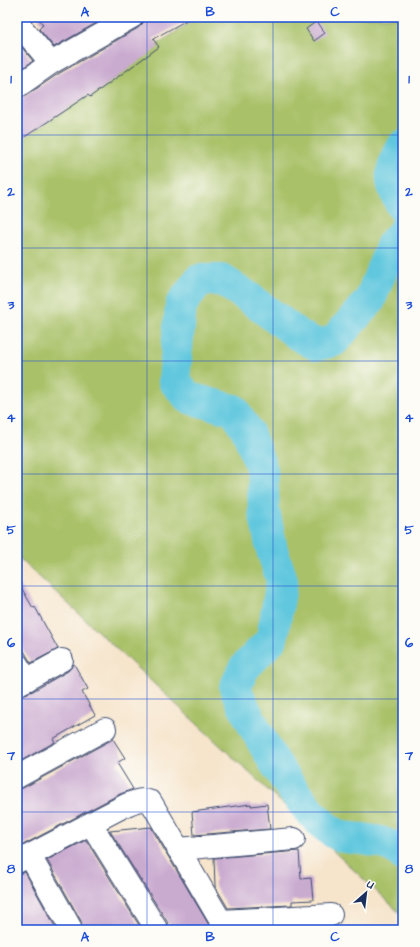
<svg xmlns="http://www.w3.org/2000/svg" width="420" height="947" viewBox="0 0 420 947" font-family="'Architects Daughter',sans-serif">
  <style>
    .green { fill: #a9c167; stroke: #627862 }
    .lines { fill: none; stroke-linecap: round; stroke-linejoin: round }
    .river { stroke: #61c7de; stroke-width: 32 }
    .building { fill: #caabd0 }
    .minor-casing { stroke: #3c4a6e; stroke-width: 24 }
    .minor { stroke: #fff; stroke-width: 22 }
    .grid { fill: none; stroke: #1d4ed8; stroke-width: 1; stroke-opacity: 0.55 }
    .neatline { fill: none; stroke: #1d4ed8; stroke-width: 1.5 }
    .grid-label { font-size: 13px; text-anchor: middle; font-weight: bold; fill: #1d4ed8 }
  </style>
  <rect width="100%" height="100%" fill="#fdfcf7"/>
  <filter id="ink" filterUnits="userSpaceOnUse"><feTurbulence type="fractalNoise" baseFrequency=".025" numOctaves="2"/><feDisplacementMap in="SourceGraphic" scale="8" xChannelSelector="R" yChannelSelector="G"/><feConvolveMatrix kernelMatrix="1 2 1 2 8 2 1 2 1" color-interpolation-filters="sRGB"/></filter>
  <filter id="wash" filterUnits="userSpaceOnUse"><feTurbulence type="fractalNoise" baseFrequency=".012" numOctaves="4" result="noise"/><feDisplacementMap in="SourceGraphic" scale="16" xChannelSelector="R" yChannelSelector="G"/><feGaussianBlur stdDeviation="0.9" result="paint"/><feColorMatrix in="noise" values="0 0 0 0 0 0 0 0 0 0 0 0 0 0 0 0 0 1.4 0 .05"/><feComposite in="paint" operator="in"/></filter>
  <g filter="url(#wash)">
    <rect width="100%" height="100%" fill="#f6e4cb"/>
    <path class="green" d="M198,17H403V522L396,528L403,534V916L17,556V134L28,131Z"/>
    <g class="lines">
      <g class="river">
        <path d="M403,146C388,172 388,182 403,208"/>
        <path d="M403,232L392,244L370,300L334,341L317,345L300,336L248,297L222,280H199L181,305L174,381L189,398L234,410L248,432L262,470L264,511L272,550L282,580L272,639L244,668L235,688C253,728 301,818 340,836C344,838 349,837 352,838C370,840 391,841 403,855"/>
      </g>
    </g>
    <g id="blocks">
      <g class="building">
        <path d="M38,17H107L54,47L39,29L43,25Z"/>
        <path d="M144,17H192L153,39L159,47L90,97L88,95L17,142V99L24,97L58,74L138,28L143,23Z"/>
        <path d="M317,21L325,33L314,41L306,29Z"/>
        <path d="M19,44L33,61L17,72V45Z"/>
        <path d="M17,580L33,608L35,607L58,649L31,663L17,639Z"/>
        <path d="M74,664L88,689L82,692L95,715L53,739L55,742L17,763V697L33,691L68,671Z"/>
        <path d="M113,739L125,758L117,763L133,789L120,794L17,848V789L23,788Z"/>
        <path d="M251,804V806L267,804L270,829L194,835L192,812Z"/>
        <path d="M151,827L168,856L212,930H169L168,923L110,831Z"/>
        <path d="M86,840L142,930H82L81,921L47,860Z"/>
        <path d="M299,851L301,879L311,878L313,900L292,901V905L228,908L215,886L214,858Z"/>
        <path d="M25,872L57,930H17V874Z"/>
      </g>
    </g>
  </g>
  <g filter="url(#ink)">
    <use href="#blocks" fill-opacity="0" stroke="#3c4a6e" stroke-width="1"/>
    <g class="lines">
      <g class="minor-casing">
        <g id="minor">
          <path d="M17,22L51,63"/>
          <path d="M17,87L51,63L132,17"/>
          <path d="M17,664L27,680"/>
          <path d="M17,685L62,660"/>
          <path d="M17,777L105,729"/>
          <path d="M91,824L157,930"/>
          <path d="M178,849L294,839"/>
          <path d="M30,856L70,927"/>
          <path d="M17,862L126,805C136,801 141,798 151,802L226,930"/>
          <path d="M221,921L331,915"/>
        </g>
      </g>
      <use href="#minor" class="minor"/>
    </g>
  </g>
  <path class="grid" d="M147,17V930M273,17V930M17,135H403M17,248H403M17,361H403M17,474H403M17,586H403M17,699H403M17,812H403"/>
  <rect width="420" height="947" fill="none" stroke="#fdfcf7" stroke-width="44"/>
  <g transform="translate(366 893) rotate(28)" stroke="#fdfcf7" stroke-width="3" paint-order="stroke">
  <path d="M0-3L7 15L0 10L-7 15Z" fill="#1b2f5e"/>
  <text y="-6" font-size="11" font-weight="bold" text-anchor="middle" fill="#1b2f5e">U</text>
  </g>
  <rect x="22" y="22" width="376" height="903" class="neatline"/>
  <g class="grid-label">
    <text x="85" y="16">A</text>
    <text x="210" y="16">B</text>
    <text x="335" y="16">C</text>
    <text x="11" y="83">1</text>
    <text x="409" y="83">1</text>
    <text x="11" y="196">2</text>
    <text x="409" y="196">2</text>
    <text x="11" y="309">3</text>
    <text x="409" y="309">3</text>
    <text x="11" y="422">4</text>
    <text x="409" y="422">4</text>
    <text x="11" y="534">5</text>
    <text x="409" y="534">5</text>
    <text x="11" y="647">6</text>
    <text x="409" y="647">6</text>
    <text x="11" y="760">7</text>
    <text x="409" y="760">7</text>
    <text x="11" y="873">8</text>
    <text x="409" y="873">8</text>
    <text x="85" y="941">A</text>
    <text x="210" y="941">B</text>
    <text x="335" y="941">C</text>
  </g>
</svg>
